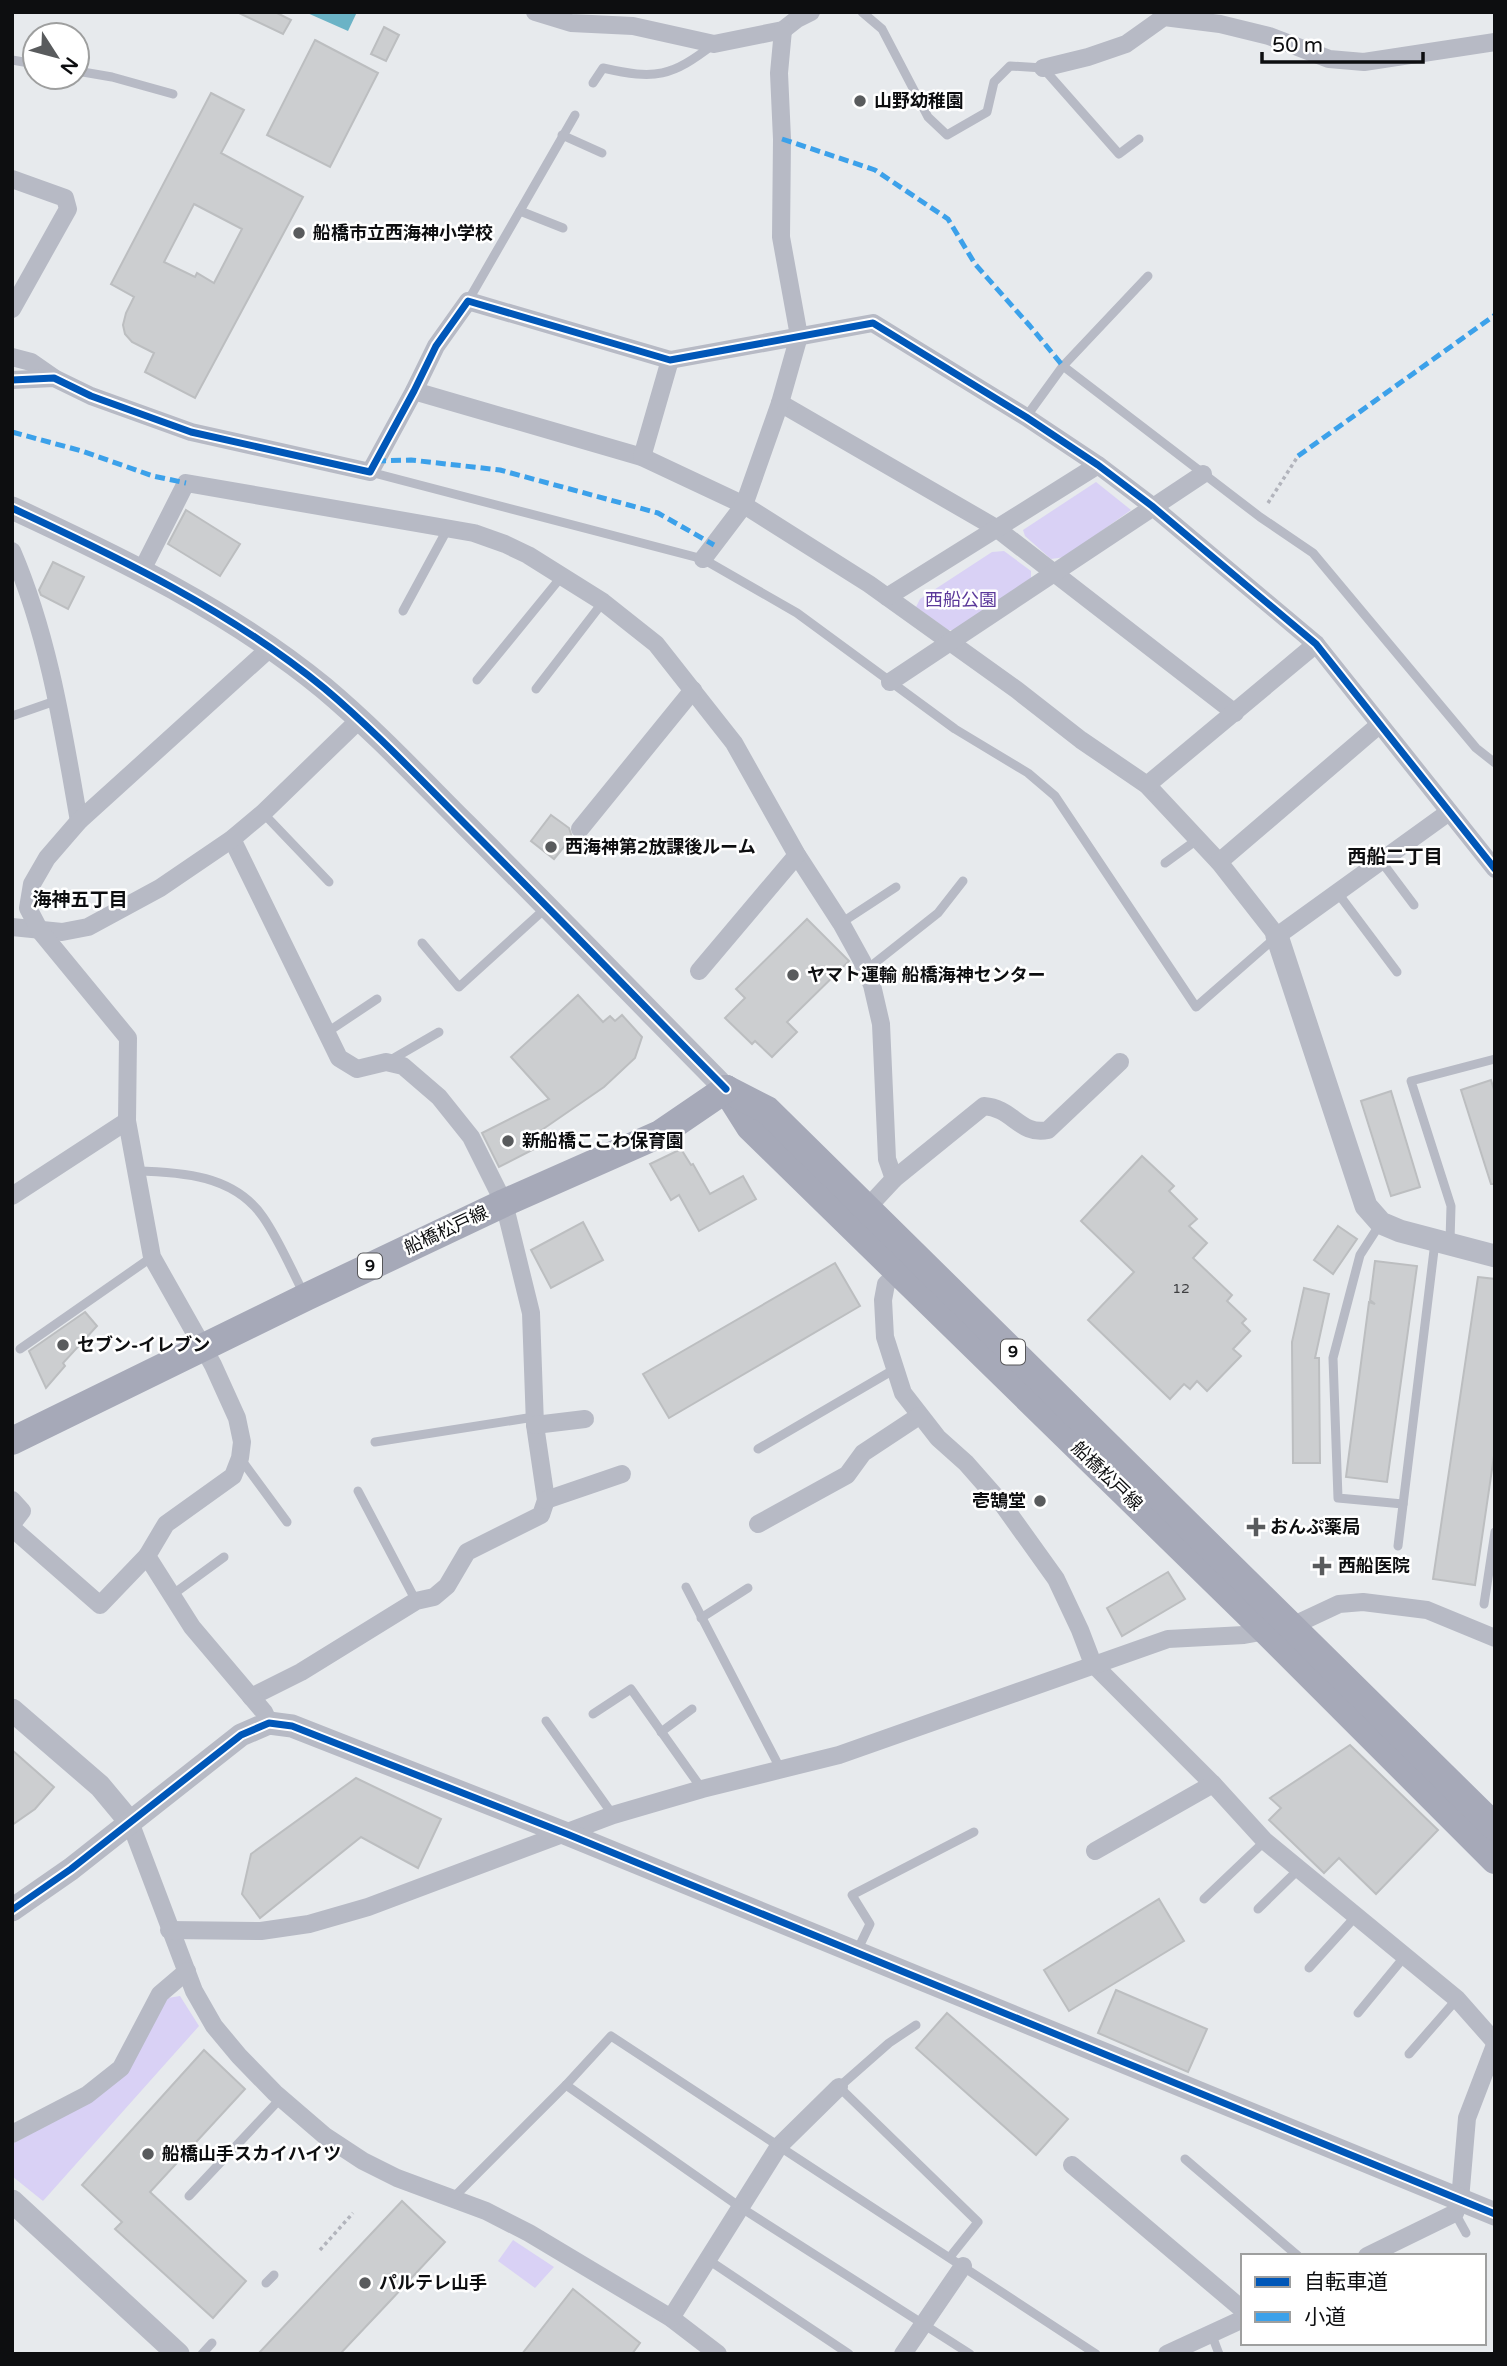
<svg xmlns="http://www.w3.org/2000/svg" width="1507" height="2366" viewBox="0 0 1507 2366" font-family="'Varela Round','Noto Sans JP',sans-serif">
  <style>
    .green { fill: #d9d1f5 }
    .water { fill: #6bb3c6 }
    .building { fill: #ccced0; stroke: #bcbec0; stroke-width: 2; fill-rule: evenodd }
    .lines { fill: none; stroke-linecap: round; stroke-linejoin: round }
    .path { stroke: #b2b4bc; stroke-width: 3.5; stroke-dasharray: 3.5 3.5; stroke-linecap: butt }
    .service { stroke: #b7bac5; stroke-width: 9 }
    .minor { stroke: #b7bac5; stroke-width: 18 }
    .tertiary { stroke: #b7bac5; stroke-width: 23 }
    .primary { stroke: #a6a9b8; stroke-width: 28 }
    .quiet { stroke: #3ca1ea; stroke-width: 5; stroke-dasharray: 10 5; stroke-linecap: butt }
    .cycleway-casing { stroke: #fff; stroke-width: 11 }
    .cycleway { stroke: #0057b8; stroke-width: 7 }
    .poi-dot { fill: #595b5d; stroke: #fff; stroke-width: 2.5 }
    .labels { text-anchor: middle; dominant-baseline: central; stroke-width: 5; stroke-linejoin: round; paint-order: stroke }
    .number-label { font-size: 14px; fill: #3d3e40 }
    .shield { fill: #fff; stroke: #565658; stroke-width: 2 }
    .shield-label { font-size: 16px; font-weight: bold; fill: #0d0e10 }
    .poi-label { font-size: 18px; font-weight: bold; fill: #0d0e10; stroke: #fff; text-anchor: start }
    .park-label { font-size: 18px; fill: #5b389a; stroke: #fff }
    .street-label { font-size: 18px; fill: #0d0e10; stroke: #fff }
    .neighbourhood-label { font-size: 19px; font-weight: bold; fill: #0d0e10; stroke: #fff }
  </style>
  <rect width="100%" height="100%" fill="#e7eaed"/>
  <g class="green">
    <path d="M1096,482L1131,510L1065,557L1051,559L1025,536L1023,530Z"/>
    <path d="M1004,551L1031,571V578L959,630H948L916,607L920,599L992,552Z"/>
    <path d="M180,1996L199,2026L43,2201L12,2176V2144L94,2098L168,1998Z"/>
    <path d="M513,2240L554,2267L535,2288L498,2261Z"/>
  </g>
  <path class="water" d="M305,12H357L348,31Z"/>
  <g class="building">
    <path d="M237,12H275L291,20L283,34Z"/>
    <path d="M384,27L399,35L386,61L371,54Z"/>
    <path d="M315,40L378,73L330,167L267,135Z"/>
    <path d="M211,93L244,110L221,153L303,197L195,398L145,372L154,353L132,342L125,334L123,325L126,313L134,297L111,284ZM194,204L242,229L214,283L197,273L195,277L164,262Z"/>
    <path d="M186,510L240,544L220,576L168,544Z"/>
    <path d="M53,562L84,577L68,609L41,595L39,590Z"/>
    <path d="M551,815L569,828L572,837L554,859L531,841Z"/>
    <path d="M807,919L849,961L787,1022L797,1032L772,1057L755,1041L752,1044L725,1018L745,998L736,989Z"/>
    <path d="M578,995L603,1022L610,1016L615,1021L622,1015L642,1037L635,1058L604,1087L533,1136L538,1147L499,1167L482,1133L549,1099L511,1057Z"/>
    <path d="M1491,1080L1495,1093V1184H1491L1461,1090Z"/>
    <path d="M1391,1091L1420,1187L1391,1196L1361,1101Z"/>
    <path d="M681,1149L691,1165L693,1164L710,1194L743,1176L756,1199L699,1231L679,1195L671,1200L650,1164Z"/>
    <path d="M1142,1156L1174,1186L1169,1191L1197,1219L1189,1226L1207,1243L1193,1258L1232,1295L1227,1301L1246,1319L1242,1323L1250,1331L1233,1349L1241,1356L1207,1391L1197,1381L1190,1389L1184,1384L1170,1399L1088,1320L1134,1272L1081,1221Z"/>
    <path d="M583,1222L603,1260L551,1288L531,1250Z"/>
    <path d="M1338,1226L1357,1239L1333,1274L1314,1260Z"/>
    <path d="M1375,1261L1417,1266L1387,1482L1346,1477L1369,1302L1375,1304L1370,1300Z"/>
    <path d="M835,1263L860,1306L669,1418L643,1374Z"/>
    <path d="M1478,1277L1495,1279V1449L1475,1585L1433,1579Z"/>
    <path d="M1304,1288L1329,1294L1315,1358H1319L1320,1463H1293L1292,1342Z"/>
    <path d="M85,1312L97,1326L63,1363L65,1366L46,1388L29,1351Z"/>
    <path d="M1168,1572L1185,1599L1122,1636L1107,1608Z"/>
    <path d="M1350,1745L1438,1830L1376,1894L1339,1858L1324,1873L1269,1820L1281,1808L1270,1798Z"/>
    <path d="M12,1750L54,1787L35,1809L12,1825Z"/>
    <path d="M356,1778L441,1819L418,1868L361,1837L260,1918L242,1894L251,1854Z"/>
    <path d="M1159,1899L1184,1941L1069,2011L1044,1970Z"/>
    <path d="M1116,1990L1207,2029L1188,2072L1098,2033Z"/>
    <path d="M947,2013L1068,2119L1036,2155L916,2048Z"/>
    <path d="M204,2050L245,2089L150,2192L246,2281L213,2318L115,2229L122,2222L82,2185Z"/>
    <path d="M402,2201L445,2242L390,2301L340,2354H258Z"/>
    <path d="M573,2289L640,2343L632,2354H522Z"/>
  </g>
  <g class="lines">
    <g class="path">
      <path d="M1268,503L1298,456"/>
      <path d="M320,2250L353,2213"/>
    </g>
    <g class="service">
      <path d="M862,12L882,29L928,117L947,135L987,112L994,82L1010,66L1043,68L1119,154L1139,139"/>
      <path d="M12,60L35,64"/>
      <path d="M77,71L112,77L173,94"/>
      <path d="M593,83L603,68C656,80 671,77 714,44"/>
      <path d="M562,135L602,153"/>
      <path d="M520,211L563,228"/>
      <path d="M468,301L575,115"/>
      <path d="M1063,366L1148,276"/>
      <path d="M1026,417L1063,366L1260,517L1313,553L1476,748L1495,763"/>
      <path d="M370,472L703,559L797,613L955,729L1028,773L1055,796L1196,1007L1275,938"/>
      <path d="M403,611L448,528"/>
      <path d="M477,680L562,576"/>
      <path d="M536,689L603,602"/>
      <path d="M12,716L58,700"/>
      <path d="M263,813L329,882"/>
      <path d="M1381,861L1414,905"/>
      <path d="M1165,863L1198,839"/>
      <path d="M1337,892L1397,972"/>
      <path d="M841,923L896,887"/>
      <path d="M422,943L459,987L547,907"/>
      <path d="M866,970L938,913L963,881"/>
      <path d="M326,1033L377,999"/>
      <path d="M389,1061L439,1032"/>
      <path d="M135,1171C182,1172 234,1175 263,1217C279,1240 291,1269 304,1294"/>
      <path d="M1380,1224L1360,1255L1333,1358L1338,1498L1403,1504"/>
      <path d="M1450,1241L1451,1206L1411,1081L1495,1059"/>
      <path d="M20,1349L152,1257"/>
      <path d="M375,1442L534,1417"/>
      <path d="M758,1449L895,1369"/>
      <path d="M240,1458L287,1522"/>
      <path d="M358,1491L416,1601"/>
      <path d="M1398,1546L1435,1242"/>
      <path d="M686,1587L781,1770"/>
      <path d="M172,1595L224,1557"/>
      <path d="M1484,1604L1495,1532"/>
      <path d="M701,1618L748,1588"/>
      <path d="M593,1714L631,1689L702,1789"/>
      <path d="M546,1721L613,1815"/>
      <path d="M661,1732L692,1709"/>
      <path d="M1204,1899L1265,1841"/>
      <path d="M1258,1909L1299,1869"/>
      <path d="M857,1951L870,1924L852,1895L974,1832"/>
      <path d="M1309,1968L1356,1916"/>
      <path d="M1358,2013L1405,1956"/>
      <path d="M916,2025L889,2043L839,2087L978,2222L950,2257"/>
      <path d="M1409,2054L1457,1999"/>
      <path d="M566,2085L740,2207L970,2354"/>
      <path d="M1185,2159L1298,2256"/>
      <path d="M189,2196L281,2098"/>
      <path d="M453,2198L566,2085L611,2036L1096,2354"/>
      <path d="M1455,2213L1466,2233"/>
      <path d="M707,2259L849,2354"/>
      <path d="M266,2283L274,2275"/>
      <path d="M1211,2333L1219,2354"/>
      <path d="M202,2354L212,2343"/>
    </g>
    <g class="minor">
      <path d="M535,12L571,23L633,26L714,44L783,30L797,19L811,12"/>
      <path d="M1043,68L1088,57L1126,44L1164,17L1220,24L1269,36L1329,59L1364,62L1495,42"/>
      <path d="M12,179L65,198L68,209L12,309"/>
      <path d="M12,357L31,362L54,378"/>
      <path d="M12,380L54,378L91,396L191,432L370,472L414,391L436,346L468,301L670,360L873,323L1026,417L1098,465L1152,506L1316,644L1495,869"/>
      <path d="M414,391L642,457L744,505L869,584L1017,690L1081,740L1147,785L1219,862L1277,936L1449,812"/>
      <path d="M780,403L996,528L1235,713"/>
      <path d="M642,457L670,360"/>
      <path d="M12,551C49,637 63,730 79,821"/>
      <path d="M703,559L744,505L780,403L799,336L781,237L782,139L779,73L783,30"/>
      <path d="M142,570L186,483L474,533L505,544L528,555L603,602L656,644L734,743L797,855L841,923L862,961L872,985L881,1024L887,1159L894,1179"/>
      <path d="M887,597L1098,465"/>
      <path d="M890,682L1203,474"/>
      <path d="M1147,785L1316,644"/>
      <path d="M580,829L693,690"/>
      <path d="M232,839L339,1058L357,1069L386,1062L403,1066L439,1097L471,1137L504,1203L531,1313L535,1425L546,1500L541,1515L467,1552L447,1586L434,1597L416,1601L301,1672L251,1697"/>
      <path d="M1219,862L1379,725"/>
      <path d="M12,927L62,932L88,927L160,888L232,839L263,813L360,719"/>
      <path d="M699,971L797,855"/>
      <path d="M12,1196L127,1121"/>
      <path d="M867,1208L894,1179L984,1106C1013,1108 1020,1136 1048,1130L1120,1062"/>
      <path d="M899,1272L886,1284L883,1300L885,1337L903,1393L938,1438L966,1463L1003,1505L1056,1579L1080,1630L1093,1664L1213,1784L1265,1841L1457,1999L1495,2042"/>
      <path d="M535,1425L585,1419"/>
      <path d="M12,1500L22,1511L12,1524"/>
      <path d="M546,1500L622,1474"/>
      <path d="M758,1524L847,1475L863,1453L919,1416"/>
      <path d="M12,1528L100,1605L147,1556"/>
      <path d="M269,1723L264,1712L192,1627L147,1556L166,1524L233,1476L240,1458L242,1442L237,1418L213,1365L152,1257L127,1121L128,1038L40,931L28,908L32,884L47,858L79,821L270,648"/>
      <path d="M130,1822L194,1991L214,2026L239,2056L275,2093L325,2136L363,2161L397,2178L486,2211L529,2233L671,2318L718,2354"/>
      <path d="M1095,1851L1213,1784"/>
      <path d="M169,1930L261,1931L309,1924L368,1907L613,1815L702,1789L839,1755L1168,1639L1244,1635L1292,1626L1339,1604L1363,1602L1427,1610L1495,1638"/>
      <path d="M12,2134L87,2095L121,2068L160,1994L187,1971"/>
      <path d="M1072,2165L1243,2310"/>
      <path d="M1367,2256L1455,2213L1460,2200L1467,2118L1495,2045"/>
      <path d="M671,2318L779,2146L839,2087"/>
      <path d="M903,2354L963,2266"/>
      <path d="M1167,2354L1243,2319"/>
    </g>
    <g class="tertiary">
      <path d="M12,508C122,559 230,611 324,688C374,730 419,778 465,824C553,912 639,1001 726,1089"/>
      <path d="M1277,936L1366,1206L1381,1223L1400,1231L1495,1256"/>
      <path d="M12,1710L100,1786L130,1822"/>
      <path d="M12,1910L71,1869L241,1735L269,1723L292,1726L567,1834L1495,2214"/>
      <path d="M12,2201L178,2354"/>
    </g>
    <g class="primary">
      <path d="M726,1089L750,1127L1266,1631L1495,1860"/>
      <path d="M726,1089L767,1110L1495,1827"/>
      <path d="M12,1441L306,1297L504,1203L660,1134L726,1089"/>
    </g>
    <g class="quiet">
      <path d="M782,139L875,170L948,219L975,264L1030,326L1063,366"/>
      <path d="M12,432L82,451L153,476L186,483"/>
      <path d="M1298,456L1495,315"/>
      <path d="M376,461L411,460L500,470L658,513L714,545"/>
    </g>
    <g class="cycleway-casing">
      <g id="cycleway">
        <path d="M12,380L54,378L91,396L191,432L370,472L414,391L436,346L468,301L670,360L873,323L1026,417L1098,465L1152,506L1316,644L1495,869"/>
        <path d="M12,508C122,559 230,611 324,688C374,730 419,778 465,824C553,912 639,1001 726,1089"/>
        <path d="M12,1910L71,1869L241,1735L269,1723L292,1726L567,1834L1495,2214"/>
      </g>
    </g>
    <use href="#cycleway" class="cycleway"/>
  </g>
  <g class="poi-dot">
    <circle cx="860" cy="101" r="7"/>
    <circle cx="299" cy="233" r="7"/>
    <circle cx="551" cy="847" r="7"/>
    <circle cx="793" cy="975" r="7"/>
    <circle cx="508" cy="1141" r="7"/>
    <circle cx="63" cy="1345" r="7"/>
    <circle cx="1040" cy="1501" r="7"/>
    <path d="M1252.5 1516.5h7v7h7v7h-7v7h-7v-7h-7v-7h7z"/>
    <path d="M1318.5 1555.5h7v7h7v7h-7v7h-7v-7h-7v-7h7z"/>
    <circle cx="148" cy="2154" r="7"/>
    <circle cx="365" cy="2283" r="7"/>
  </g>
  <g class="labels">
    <g class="number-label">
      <text x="1181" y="1288">12</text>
    </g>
    <g class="shield">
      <rect x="358" y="1253.5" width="24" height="25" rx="5"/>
      <rect x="1001" y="1339.5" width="24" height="25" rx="5"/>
    </g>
    <g class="shield-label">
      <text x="370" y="1266">9</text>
      <text x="1013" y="1352">9</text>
    </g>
    <g class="poi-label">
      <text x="874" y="101">山野幼稚園</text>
      <text x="313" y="233">船橋市立西海神小学校</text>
      <text x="565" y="847">西海神第2放課後ルーム</text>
      <text x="807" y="975">ヤマト運輸 船橋海神センター</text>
      <text x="522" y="1141">新船橋ここわ保育園</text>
      <text x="77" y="1345">セブン-イレブン</text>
      <text x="1026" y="1501" text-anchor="end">壱鵠堂</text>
      <text x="1270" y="1527">おんぷ薬局</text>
      <text x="1338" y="1566">西船医院</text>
      <text x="162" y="2154">船橋山手スカイハイツ</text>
      <text x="379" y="2283">パルテレ山手</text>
    </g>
    <g class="park-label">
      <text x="961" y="600">西船公園</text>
    </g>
    <g class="street-label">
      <text transform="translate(446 1230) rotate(-25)">船橋松戸線</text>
      <text transform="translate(1107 1476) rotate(44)">船橋松戸線</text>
    </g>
    <g class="neighbourhood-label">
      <text x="1395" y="857">西船二丁目</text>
      <text x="80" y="900">海神五丁目</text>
    </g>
  </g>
  <rect width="1507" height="2366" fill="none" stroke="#0d0e10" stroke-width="28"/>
  <rect x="1241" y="2254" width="245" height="91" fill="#ffffff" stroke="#9e9f9f" stroke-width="2"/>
  <rect x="1255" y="2277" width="35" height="10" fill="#0057b8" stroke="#9e9f9f" stroke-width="2"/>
  <text x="1304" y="2289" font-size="21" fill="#0d0e10">自転車道</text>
  <rect x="1255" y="2312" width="35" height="10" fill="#3ca1ea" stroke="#9e9f9f" stroke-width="2"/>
  <text x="1304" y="2324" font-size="21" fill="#0d0e10">小道</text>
  <g transform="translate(56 56) rotate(126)"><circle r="33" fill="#ffffff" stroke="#9e9f9f" stroke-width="2"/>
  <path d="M0-5L12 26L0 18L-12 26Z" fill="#595b5d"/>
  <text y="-10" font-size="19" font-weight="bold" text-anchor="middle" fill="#0d0e10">N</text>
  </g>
  <path d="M1262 52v10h161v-10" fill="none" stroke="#0d0e10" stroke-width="3.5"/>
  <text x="1272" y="52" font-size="21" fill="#0d0e10" stroke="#ffffff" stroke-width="5" paint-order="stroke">50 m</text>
</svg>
